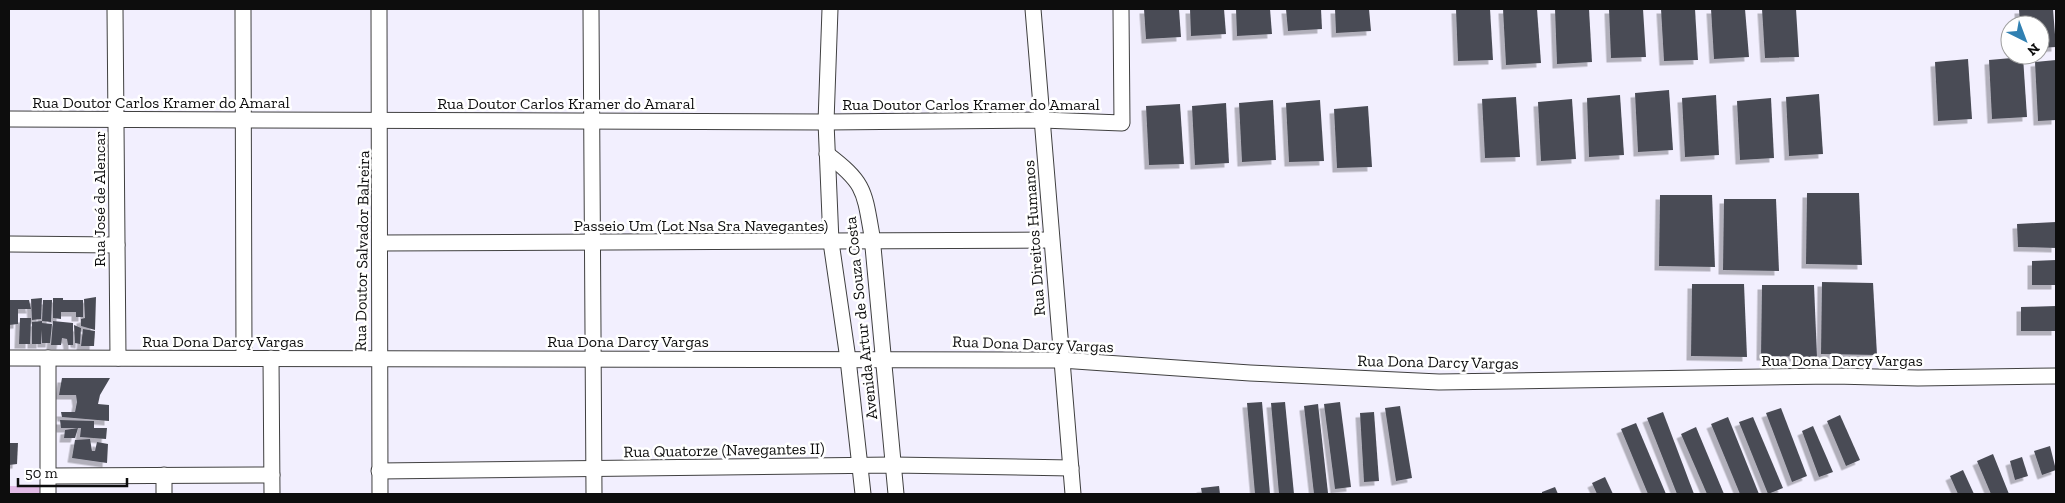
<svg xmlns="http://www.w3.org/2000/svg" width="2065" height="503" viewBox="0 0 2065 503" font-family="'Zilla Slab',serif">
  <style>
    .green { fill: #e2bbe6 }
    .building { fill: #4a4c55; filter: url(#shadow) }
    .lines { fill: none; stroke-linecap: round; stroke-linejoin: round }
    .minor-casing { stroke: #404040; stroke-width: 17 }
    .minor { stroke: #fff; stroke-width: 15 }
    .labels { text-anchor: middle; dominant-baseline: central; stroke-width: 5; stroke-linejoin: round; paint-order: stroke }
    .street-label { font-size: 16px; fill: #0d0d0d; stroke: #fff }
  </style>
  <defs>
    <filter id="shadow"><feDropShadow dx="-4.5" dy="4.5" stdDeviation="0" flood-color="#0004"/></filter>
  </defs>
  <rect width="100%" height="100%" fill="#f2effe"/>
  <rect class="green" x="9" y="486" width="35" height="8"/>
  <g class="building">
    <path d="M1144,9H1179L1181,37L1146,39Z"/>
    <path d="M1190,9H1224L1226,34L1191,36Z"/>
    <path d="M1236,9H1270L1272,34L1237,36Z"/>
    <path d="M1286,9H1321L1322,29L1288,31Z"/>
    <path d="M1335,9H1369L1371,31L1336,33Z"/>
    <path d="M1456,9H1490L1493,60L1458,61Z"/>
    <path d="M1503,9H1537L1541,63L1506,65Z"/>
    <path d="M1555,9H1589L1592,62L1557,64Z"/>
    <path d="M1609,9H1643L1646,57L1611,58Z"/>
    <path d="M1661,9H1695L1698,60L1664,61Z"/>
    <path d="M1711,9H1745L1749,57L1714,59Z"/>
    <path d="M1762,9H1796L1799,57L1765,58Z"/>
    <path d="M2019,9H2053L2056,47L2040,48V25H2020Z"/>
    <path d="M2023,57L2027,117L1992,119L1989,60Z"/>
    <path d="M1968,59L1972,119L1938,121L1935,62Z"/>
    <path d="M2056,60V120L2038,121L2035,62Z"/>
    <path d="M1669,90L1673,150L1638,152L1635,93Z"/>
    <path d="M1819,94L1823,154L1789,156L1786,97Z"/>
    <path d="M1620,95L1624,155L1589,157L1587,98Z"/>
    <path d="M1716,95L1719,155L1685,157L1682,98Z"/>
    <path d="M1516,97L1520,157L1485,158L1482,99Z"/>
    <path d="M1771,98L1774,158L1740,160L1737,101Z"/>
    <path d="M1572,99L1576,159L1541,161L1538,102Z"/>
    <path d="M1273,100L1276,160L1242,162L1239,103Z"/>
    <path d="M1320,100L1324,161L1289,162L1286,103Z"/>
    <path d="M1226,103L1229,163L1195,165L1192,106Z"/>
    <path d="M1180,104L1184,164L1149,165L1146,106Z"/>
    <path d="M1368,106L1372,167L1337,168L1334,109Z"/>
    <path d="M1807,193H1859L1862,265L1806,264Z"/>
    <path d="M1660,195H1712L1715,267L1659,266Z"/>
    <path d="M1724,199H1776L1779,271L1723,270Z"/>
    <path d="M2056,222V248L2018,247L2017,224Z"/>
    <path d="M2056,260V285H2032V261Z"/>
    <path d="M1822,282L1873,283L1877,355L1821,354Z"/>
    <path d="M1692,284H1744L1747,357L1691,356Z"/>
    <path d="M1762,285H1814L1817,357L1761,356Z"/>
    <path d="M96,297L95,330L81,326V319L85,318L84,299Z"/>
    <path d="M42,298L41,319L32,320L31,299Z"/>
    <path d="M53,298H63V300H83V317H76V312H61V319L53,318Z"/>
    <path d="M10,300H29L31,309H18V324L9,325Z"/>
    <path d="M43,300H52L51,322L42,321Z"/>
    <path d="M2056,306V331H2021V307Z"/>
    <path d="M20,318H31L30,344H19Z"/>
    <path d="M42,321V323L52,324L50,343H42L41,330V344H32V322Z"/>
    <path d="M53,321L73,323V345H68L67,339L62,338L61,345H51Z"/>
    <path d="M74,325L81,328L80,344L75,343Z"/>
    <path d="M83,329L95,331L94,346H81Z"/>
    <path d="M62,378H110L100,395L98,404L109,405V421L62,417L61,412H75L77,402L76,395H59Z"/>
    <path d="M1262,402L1270,494H1255L1247,403Z"/>
    <path d="M1285,402L1294,494H1279L1271,403Z"/>
    <path d="M1340,402L1351,487L1335,489L1324,404Z"/>
    <path d="M1318,404L1328,493L1314,494L1304,406Z"/>
    <path d="M1400,406L1412,478L1396,481L1385,408Z"/>
    <path d="M1781,408L1807,476L1792,482L1766,413Z"/>
    <path d="M1374,412L1379,481L1364,482L1360,413Z"/>
    <path d="M1663,412L1694,494H1677L1647,418Z"/>
    <path d="M1840,415L1860,460L1846,466L1827,421Z"/>
    <path d="M1728,417L1759,494H1740L1711,424Z"/>
    <path d="M1753,417L1783,488L1768,494L1739,422Z"/>
    <path d="M60,420L94,421V428H107L106,439L80,437L81,428H61Z"/>
    <path d="M1636,423L1666,494H1648L1621,429Z"/>
    <path d="M1813,426L1833,472L1819,477L1802,431Z"/>
    <path d="M1696,427L1724,494H1707L1681,434Z"/>
    <path d="M78,428L75,438H64L65,430Z"/>
    <path d="M90,439L92,451H95L97,442L108,444L107,463L72,458L75,440Z"/>
    <path d="M9,443H18L17,464L9,465Z"/>
    <path d="M2050,446L2056,470L2042,475L2034,451Z"/>
    <path d="M1993,454L2009,494H1991L1977,461Z"/>
    <path d="M2022,457L2028,476L2015,480L2010,461Z"/>
    <path d="M1963,470L1974,494H1958L1950,476Z"/>
    <path d="M1605,477L1613,494H1597L1592,483Z"/>
    <path d="M1219,486L1220,494H1202L1201,488Z"/>
    <path d="M1555,487L1558,494H1542V492Z"/>
  </g>
  <g class="lines">
    <g class="minor-casing">
      <g id="minor">
        <path d="M115,9L118,358"/>
        <path d="M243,9L244,358"/>
        <path d="M379,9L380,494"/>
        <path d="M591,9L594,494"/>
        <path d="M830,9L826,122L831,242L848,359L863,494"/>
        <path d="M1033,9L1073,494"/>
        <path d="M9,119L826,122L1042,120L1122,123L1121,9"/>
        <path d="M827,154C865,183 864,190 872,236L896,494"/>
        <path d="M380,243L1051,240"/>
        <path d="M9,244L117,245"/>
        <path d="M9,358L1061,360L1250,373L1439,382L1834,376L1918,378L2056,376"/>
        <path d="M271,358L272,494"/>
        <path d="M379,471L893,465L1071,468"/>
        <path d="M48,476L272,475"/>
        <path d="M48,494V358"/>
        <path d="M164,494V475"/>
      </g>
    </g>
    <use href="#minor" class="minor"/>
  </g>
  <g class="labels">
    <g class="street-label">
      <text x="161" y="102">Rua Doutor Carlos Kramer do Amaral</text>
      <text x="566" y="103">Rua Doutor Carlos Kramer do Amaral</text>
      <text x="971" y="104">Rua Doutor Carlos Kramer do Amaral</text>
      <text transform="translate(99 199) rotate(-90)">Rua José de Alencar</text>
      <text x="701" y="225">Passeio Um (Lot Nsa Sra Navegantes)</text>
      <text transform="translate(1034 238) rotate(-94)">Rua Direitos Humanos</text>
      <text transform="translate(362 251) rotate(-89)">Rua Doutor Salvador Balreira</text>
      <text transform="translate(861 318) rotate(-96)">Avenida Artur de Souza Costa</text>
      <text x="223" y="341">Rua Dona Darcy Vargas</text>
      <text x="628" y="341">Rua Dona Darcy Vargas</text>
      <text transform="translate(1033 344) rotate(2)">Rua Dona Darcy Vargas</text>
      <text x="1842" y="360">Rua Dona Darcy Vargas</text>
      <text transform="translate(1438 362) rotate(1)">Rua Dona Darcy Vargas</text>
      <text transform="translate(724 450) rotate(-1)">Rua Quatorze (Navegantes II)</text>
    </g>
  </g>
  <rect width="2065" height="503" fill="none" stroke="#0d0d0d" stroke-width="20"/>
  <g transform="translate(2025 40) rotate(138)"><circle r="24" fill="#ffffff" stroke="#9e9e9e"/>
  <path d="M0-4L9 19L0 12L-9 19Z" fill="#3080b2"/>
  <text y="-8" font-size="14" font-weight="bold" text-anchor="middle" fill="#0d0d0d">N</text>
  </g>
  <path d="M18 478v8h109v-8" fill="none" stroke="#0d0d0d" stroke-width="2.5"/>
  <text x="25" y="478" font-size="15" fill="#0d0d0d" stroke="#ffffff" stroke-width="4" paint-order="stroke">50 m</text>
</svg>
